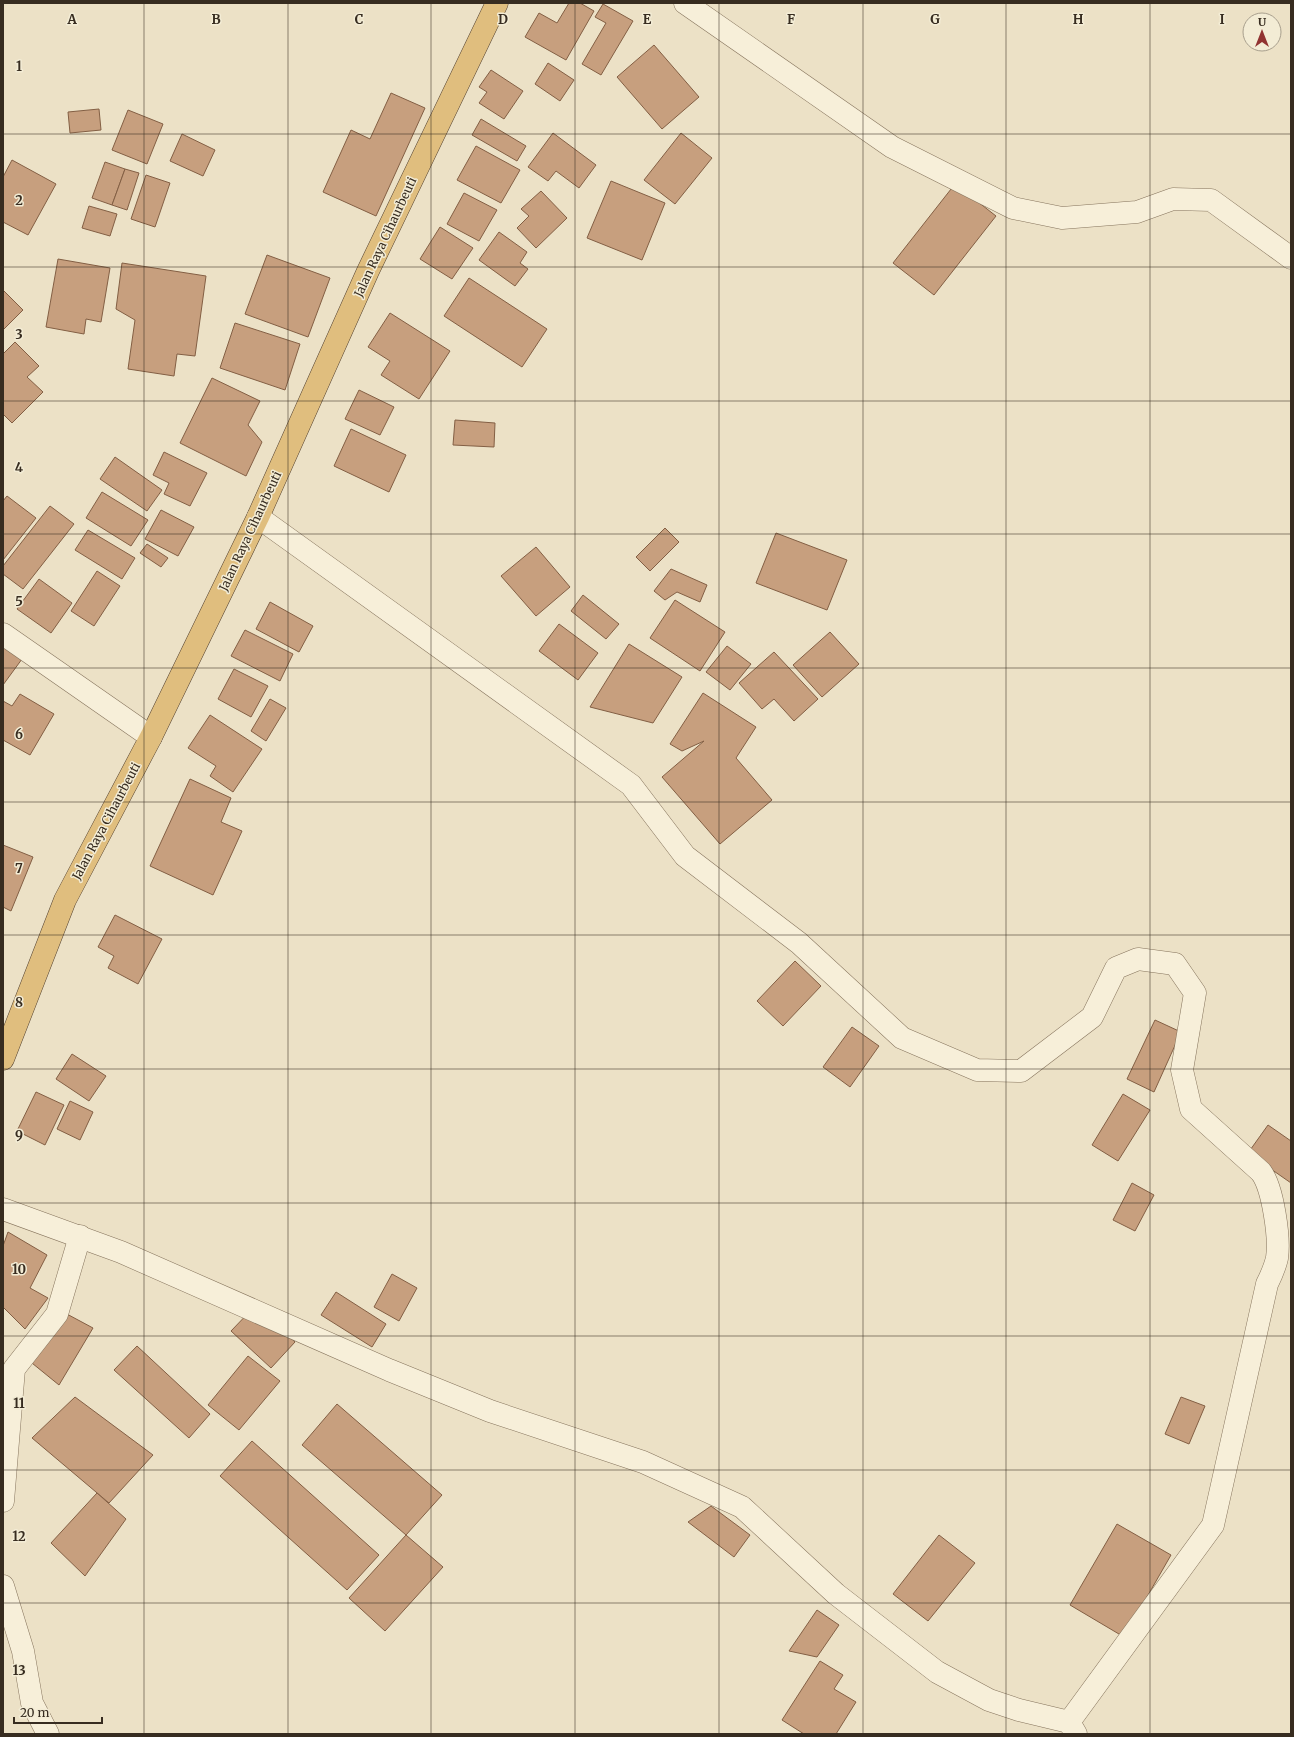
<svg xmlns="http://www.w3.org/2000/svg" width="1294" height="1737" viewBox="0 0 1294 1737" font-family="Merriweather,serif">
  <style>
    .building { fill: #c79f7e; stroke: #835f44 }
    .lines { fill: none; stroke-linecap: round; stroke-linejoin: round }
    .minor-casing { stroke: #86745d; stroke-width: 23 }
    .trunk-casing { stroke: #544231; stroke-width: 23 }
    .minor { stroke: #f7efd9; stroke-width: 22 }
    .trunk { stroke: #e0be7e; stroke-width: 22 }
    .grid { fill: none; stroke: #372c20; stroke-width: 1; stroke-opacity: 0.55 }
    .labels { text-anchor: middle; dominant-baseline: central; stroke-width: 3; stroke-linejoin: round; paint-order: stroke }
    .street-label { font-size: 12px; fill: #372c20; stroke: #f3ecd5 }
    .grid-label { font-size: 13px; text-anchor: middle; font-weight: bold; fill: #372c20; stroke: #f3ecd5; stroke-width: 3; stroke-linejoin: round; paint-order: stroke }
  </style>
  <rect width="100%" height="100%" fill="#ece1c6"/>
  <g class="building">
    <path d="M569,3H580L594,11L566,60L525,37L539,13L557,23Z"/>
    <path d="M603,4L633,21L601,75L582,64L606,23L595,17Z"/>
    <path d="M654,45L699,97L662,129L617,77Z"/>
    <path d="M548,63L574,80L560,101L535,84Z"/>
    <path d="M491,70L523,91L504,119L479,103L487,92L479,87Z"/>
    <path d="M391,93L425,108L376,216L323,192L351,130L370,139Z"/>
    <path d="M99,109L101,130L70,133L68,112Z"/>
    <path d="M128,110L163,124L147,164L112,150Z"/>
    <path d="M481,119L526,146L517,161L472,135Z"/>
    <path d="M553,133L596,165L579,188L556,171L548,181L528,167Z"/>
    <path d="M681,133L712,158L675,204L644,180Z"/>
    <path d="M182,134L215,150L203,176L170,161Z"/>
    <path d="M476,146L520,170L501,203L457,180Z"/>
    <path d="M12,160L56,184L28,235L3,222V177Z"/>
    <path d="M105,162L125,169L112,205L92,198Z"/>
    <path d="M125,169L139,173L127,210L112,205Z"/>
    <path d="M146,175L170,183L155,227L131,219Z"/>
    <path d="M611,181L665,203L642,260L587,238Z"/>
    <path d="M955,184L996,216L934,295L893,263Z"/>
    <path d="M541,191L567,218L536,248L517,228L529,216L521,209Z"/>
    <path d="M464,193L497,210L479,241L447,224Z"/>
    <path d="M89,206L117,214L110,236L82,228Z"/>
    <path d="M440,227L473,248L452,279L420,259Z"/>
    <path d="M499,232L527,252L520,263L528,269L515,286L479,260Z"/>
    <path d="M267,255L330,278L308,337L245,314Z"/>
    <path d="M58,259L110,268L101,322L86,319L84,334L46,327Z"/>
    <path d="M122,263L206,276L195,356L177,354L174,376L128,369L135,320L116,309Z"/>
    <path d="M469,278L547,329L522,367L444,316Z"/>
    <path d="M3,290L23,310L3,330Z"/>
    <path d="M390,313L450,351L419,399L381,375L390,361L368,347Z"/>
    <path d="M235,323L300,344L285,390L220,368Z"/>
    <path d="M15,342L39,366L27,377L43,392L12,423L3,414V354Z"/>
    <path d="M212,378L260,401L248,425L262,442L246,476L180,443Z"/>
    <path d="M359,390L394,407L380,435L345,419Z"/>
    <path d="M455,420L495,423L494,447L453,445Z"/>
    <path d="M351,429L406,455L389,492L334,466Z"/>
    <path d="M164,452L207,473L190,506L164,494L169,483L153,475Z"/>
    <path d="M115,457L162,490L147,511L100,479Z"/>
    <path d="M102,492L148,520L131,546L86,518Z"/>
    <path d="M7,496L36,518L3,560V501Z"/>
    <path d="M50,506L74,524L23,589L3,574V566Z"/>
    <path d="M161,510L194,527L178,556L145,539Z"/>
    <path d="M665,528L679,542L650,571L636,557Z"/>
    <path d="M88,530L135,558L122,579L75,550Z"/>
    <path d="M776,533L847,560L827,610L756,583Z"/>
    <path d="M147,544L168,558L161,567L140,553Z"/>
    <path d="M536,547L570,587L536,616L501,576Z"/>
    <path d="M671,569L707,585L700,602L677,592L665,600L654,591Z"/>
    <path d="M97,571L120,586L94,626L71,611Z"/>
    <path d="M39,579L72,603L51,633L17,609Z"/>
    <path d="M583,595L619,624L606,639L571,611Z"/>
    <path d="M675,600L725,632L700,671L650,638Z"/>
    <path d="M270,602L313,626L299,652L256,629Z"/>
    <path d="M559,624L598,653L578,680L539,651Z"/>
    <path d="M245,630L293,654L280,681L231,656Z"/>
    <path d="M830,632L859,664L822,697L793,665Z"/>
    <path d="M629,644L682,677L653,723L590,707Z"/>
    <path d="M3,645L22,659L3,685Z"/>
    <path d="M727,646L751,664L730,690L706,672Z"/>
    <path d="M774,652L818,699L794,721L774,699L762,709L739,683Z"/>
    <path d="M234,669L268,686L251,717L218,699Z"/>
    <path d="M703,693L756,727L736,758L772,800L720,844L662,777L704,741L682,751L670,744Z"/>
    <path d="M20,694L54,714L30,755L3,740V701L12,706Z"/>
    <path d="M270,699L286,708L266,741L251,731Z"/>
    <path d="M210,715L262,749L233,792L210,776L216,766L188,748Z"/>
    <path d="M190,779L231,798L221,822L242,831L213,895L150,866Z"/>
    <path d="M3,845L33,857L11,911L3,907Z"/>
    <path d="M115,915L162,939L138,984L108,968L114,956L98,947Z"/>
    <path d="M795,961L821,986L783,1026L757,1001Z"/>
    <path d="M1155,1020L1181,1032L1154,1092L1127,1079Z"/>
    <path d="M852,1027L879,1046L850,1087L823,1067Z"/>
    <path d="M72,1054L106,1076L89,1101L56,1079Z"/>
    <path d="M36,1092L64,1105L45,1145L17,1131Z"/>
    <path d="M1123,1094L1150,1110L1118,1161L1092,1145Z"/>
    <path d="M70,1101L93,1112L80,1140L57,1129Z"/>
    <path d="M1268,1125L1291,1141V1183L1248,1153Z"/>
    <path d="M1132,1183L1154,1195L1135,1231L1113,1220Z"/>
    <path d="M8,1232L47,1255L30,1288L48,1298L25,1329L3,1307V1246Z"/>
    <path d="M392,1274L417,1288L399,1321L374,1307Z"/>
    <path d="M336,1292L386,1324L372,1347L321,1315Z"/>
    <path d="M256,1305L295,1342L271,1368L231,1331Z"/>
    <path d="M65,1313L93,1328L59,1385L27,1359Z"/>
    <path d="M137,1346L210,1414L189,1438L114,1370Z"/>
    <path d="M248,1356L280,1381L239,1430L208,1405Z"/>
    <path d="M75,1397L153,1455L109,1503L32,1438Z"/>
    <path d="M1181,1397L1205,1406L1189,1444L1165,1434Z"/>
    <path d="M337,1404L442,1495L406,1535L302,1445Z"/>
    <path d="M252,1441L379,1555L347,1590L220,1476Z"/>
    <path d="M97,1493L126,1519L85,1576L51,1543Z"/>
    <path d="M711,1506L750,1535L734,1557L688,1522Z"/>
    <path d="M1117,1524L1171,1555L1124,1637L1070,1605Z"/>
    <path d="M406,1535L443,1567L385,1631L349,1598Z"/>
    <path d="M939,1535L975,1563L928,1621L893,1594Z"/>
    <path d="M817,1610L839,1625L817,1657L789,1651Z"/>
    <path d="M820,1661L843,1675L834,1689L856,1702L836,1734H804L782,1720Z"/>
  </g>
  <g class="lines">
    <g class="minor-casing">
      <g id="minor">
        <path d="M685,3L892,147L1013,208L1062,218L1137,212L1173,199L1211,200L1291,258"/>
        <path d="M258,517L631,785L685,856L799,943L902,1038L977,1070L1021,1071L1092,1017L1116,968L1138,959L1175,964L1195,993L1182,1070L1191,1109L1261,1172C1273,1188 1280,1238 1277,1258C1275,1267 1271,1276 1267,1284L1213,1525L1069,1722"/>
        <path d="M3,634L151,737"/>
        <path d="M3,1209L121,1252L389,1370L490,1411L643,1462L742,1507L836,1594L937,1672L989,1700L1019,1710L1069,1722L1076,1734"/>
        <path d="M3,1501L14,1369L57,1314L80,1236"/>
        <path d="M3,1586L23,1651L32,1703L48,1734"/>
      </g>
    </g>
    <g class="trunk-casing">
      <path id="trunk" d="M3,1059L65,900L151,737L258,517L368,271L497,3"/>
    </g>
    <use href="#minor" class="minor"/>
    <use href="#trunk" class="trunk"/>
  </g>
  <path class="grid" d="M144,3V1734M288,3V1734M431,3V1734M575,3V1734M719,3V1734M863,3V1734M1006,3V1734M1150,3V1734M3,134H1291M3,267H1291M3,401H1291M3,534H1291M3,668H1291M3,802H1291M3,935H1291M3,1069H1291M3,1203H1291M3,1336H1291M3,1470H1291M3,1603H1291"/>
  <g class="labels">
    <g class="street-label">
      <text transform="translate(385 237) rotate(-65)">Jalan Raya Cihaurbeuti</text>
      <text transform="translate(250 531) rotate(-65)">Jalan Raya Cihaurbeuti</text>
      <text transform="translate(106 821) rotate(-62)">Jalan Raya Cihaurbeuti</text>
    </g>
  </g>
  <g class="grid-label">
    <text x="72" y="24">A</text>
    <text x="216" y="24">B</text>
    <text x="359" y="24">C</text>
    <text x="503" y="24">D</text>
    <text x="647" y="24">E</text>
    <text x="791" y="24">F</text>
    <text x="935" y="24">G</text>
    <text x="1078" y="24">H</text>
    <text x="1222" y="24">I</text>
    <text x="19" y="71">1</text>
    <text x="19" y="205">2</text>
    <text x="19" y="339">3</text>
    <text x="19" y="472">4</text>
    <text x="19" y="606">5</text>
    <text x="19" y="739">6</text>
    <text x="19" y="873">7</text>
    <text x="19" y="1007">8</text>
    <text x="19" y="1140">9</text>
    <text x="19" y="1274">10</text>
    <text x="19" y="1408">11</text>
    <text x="19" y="1541">12</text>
    <text x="19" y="1675">13</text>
  </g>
  <rect width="1294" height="1737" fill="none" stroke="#372c20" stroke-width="8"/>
  <g transform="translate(1262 32)"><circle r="19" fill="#f3ecd5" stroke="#a89f8d"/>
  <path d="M0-3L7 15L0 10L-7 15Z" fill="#913331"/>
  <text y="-6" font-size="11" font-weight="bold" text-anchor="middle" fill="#372c20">U</text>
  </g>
  <path d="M14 1717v6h88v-6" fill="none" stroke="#372c20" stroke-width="2"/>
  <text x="20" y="1717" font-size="12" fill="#372c20" stroke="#f3ecd5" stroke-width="3" paint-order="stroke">20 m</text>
</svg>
